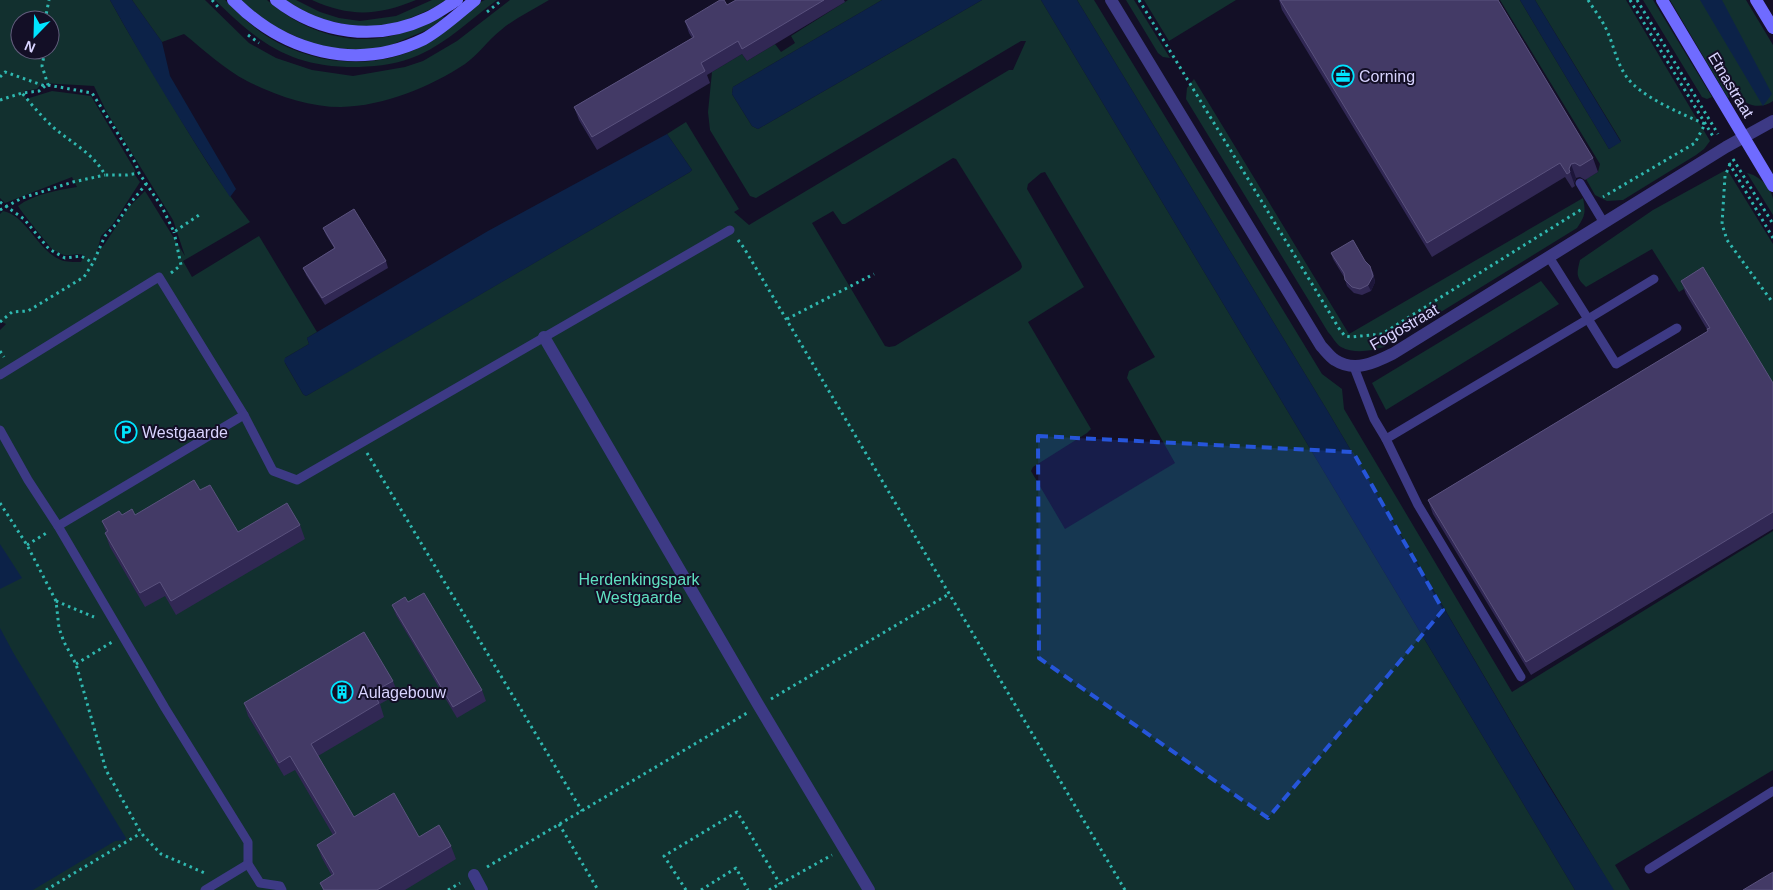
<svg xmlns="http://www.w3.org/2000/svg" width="1773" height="890" viewBox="0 0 1773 890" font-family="Arial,sans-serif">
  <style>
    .green { fill: #12302f; fill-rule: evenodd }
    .water { fill: #0c2248 }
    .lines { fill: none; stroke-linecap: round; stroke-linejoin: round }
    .path { stroke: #2fb8b0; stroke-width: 3; stroke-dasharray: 2.5 4; stroke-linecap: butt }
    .lane { stroke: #3d3a85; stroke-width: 9 }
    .street { stroke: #3d3a85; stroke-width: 12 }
    .secondary { stroke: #6f6bff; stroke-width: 12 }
    .wall { fill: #312854 }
    .shaded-wall { fill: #1d163a }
    .building { fill: #433a66; stroke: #5a527e }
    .marked { fill: #2655da; fill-opacity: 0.2; stroke: #2655da; stroke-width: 4; stroke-dasharray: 10 6; stroke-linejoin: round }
    .labels { text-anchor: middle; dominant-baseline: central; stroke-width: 4; stroke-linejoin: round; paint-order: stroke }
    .poi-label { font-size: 16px; fill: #d9d4ff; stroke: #130f26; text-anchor: start }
    .street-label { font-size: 16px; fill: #d9d4ff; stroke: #130f26 }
    .park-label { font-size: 16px; fill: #5fe0c0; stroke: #130f26 }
  </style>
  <rect width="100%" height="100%" fill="#130f26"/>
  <g class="green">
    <path d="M0,0H110C129,35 150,68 170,102C195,143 219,184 250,222L183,261L192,277L259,236L317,332L307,338L309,344L285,358V363L303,394L306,396L690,172L692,170L667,134L686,122L739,209L734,212L749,225L1009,70H1013L1026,41H1021L756,198L750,196L710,130L708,112L712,72L742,54L747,61L775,44L781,52L795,43L791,36L848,0H882L733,87L732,94L752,126L758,129L982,0H1041L1575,890H0V330L6,324L0,321V214L3,211C26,215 38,251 61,260C66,262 74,262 81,262L84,255C77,253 71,256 64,255C61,254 56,251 53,250C50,247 20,210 18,206C34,194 58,190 77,187L72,177L5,203L0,198ZM20,20H50V50H20ZM42,83L94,86L106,111L173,220L185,256L145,191L129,207L104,245L97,252L101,236L113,224L140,182L135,175V170L91,96L52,91L26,99L24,91L37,89ZM953,158L956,159L1021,263L1022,267L1020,270L895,346L889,347L885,346L812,223L833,211L842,224H845ZM1045,172L1155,357L1129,371L1127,378L1175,463L1065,529L1031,471L1033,467L1087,433L1091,429L1028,322L1084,287L1027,189L1028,184L1041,173Z"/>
    <path d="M132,0H205L249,43L276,58L312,70L353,76L405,67L423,61L457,41L510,0H549C533,10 515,18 501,30C488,40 478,55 465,64C430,87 384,106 341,107C309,107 275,95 247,81C224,69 204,50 184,34L162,42Z"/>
    <path d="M215,0H225C238,13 252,27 268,37C317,68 389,72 437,37C447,30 476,2 485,0C488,0 493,0 497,0C471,19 448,42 419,55C399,64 380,66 359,67C292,68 261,45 215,0Z"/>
    <path d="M238,0H267C303,32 352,48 399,34C414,30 427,23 441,16L445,17L429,29L391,45L366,50L320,47L268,24Z"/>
    <path d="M285,0H296L320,12L339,18L360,21L396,16L432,0H446L431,9L401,22L362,28L316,18Z"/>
    <path d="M312,0H416C378,16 349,17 312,0Z"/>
    <path d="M1077,0H1094L1322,374L1342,389L1344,409L1512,692L1773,531V770L1615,865L1630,890H1613L1603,873L1529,752L1327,410Z"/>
    <path d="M1126,0H1134L1170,58L1163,57L1158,53Z"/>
    <path d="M1144,0H1236L1169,41Z"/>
    <path d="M1500,0H1520L1609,149L1621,141L1535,0H1626L1710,141L1704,149L1696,155L1623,200L1607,201L1595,195L1586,179L1598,172L1600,164Z"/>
    <path d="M1643,0H1653L1712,97L1707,99L1702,97Z"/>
    <path d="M1670,0H1746L1773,45V101C1760,110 1745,106 1736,93L1728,98Z"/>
    <path d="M1194,79L1349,334L1583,198C1586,213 1585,216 1577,228L1384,347C1371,351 1354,354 1341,347C1336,344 1332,336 1328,332L1186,99L1187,88Z"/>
    <path d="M1724,171H1728L1773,244V395L1707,275L1679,292L1652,249L1586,287C1575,277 1577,273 1580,260L1653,210Z"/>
    <path d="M1747,173C1758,175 1771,187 1773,199C1773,204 1773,210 1773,215Z"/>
    <path d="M1541,281L1559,304L1386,410L1372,383Z"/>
  </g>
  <g class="water">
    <path d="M110,0H132L162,42L170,76L236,189L230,197C188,133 147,67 110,0Z"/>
    <path d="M882,0H982L758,129L752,126L732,94L733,87Z"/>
    <path d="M1041,0H1077L1327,410L1547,783L1614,890H1575Z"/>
    <path d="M1520,0H1535L1621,142L1609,149Z"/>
    <path d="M1700,0H1722L1772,94L1763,106Z"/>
    <path d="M667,134L692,170L690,172L343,375L306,396L303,394L284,361L285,358L309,344L307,338L488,231Z"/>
    <path d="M0,544L22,578L0,589Z"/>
    <path d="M0,628L14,654L126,838L125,840L115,841L33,890H0Z"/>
  </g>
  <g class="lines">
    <g class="path">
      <path d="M212,0L218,7"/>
      <path d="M1139,0L1340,330L1345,336L1351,337L1382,334L1582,209"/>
      <path d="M1588,0C1595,11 1603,21 1608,33C1614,47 1617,63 1626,76C1639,96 1682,114 1705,124L1695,143L1603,197"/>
      <path d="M1630,0L1714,138"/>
      <path d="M1637,0L1718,134"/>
      <path d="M487,12L502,0"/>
      <path d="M45,20L49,0"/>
      <path d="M248,35L259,43"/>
      <path d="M0,77L5,72L45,86L48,85L42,66L45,50"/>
      <path d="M48,85L92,93L120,137L136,164L139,173L162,207L174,232L199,215"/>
      <path d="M45,86L39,91L22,93C32,105 42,117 54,128C72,143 94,154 105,175H127L139,173"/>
      <path d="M0,100L22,93"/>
      <path d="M1733,159L1773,224"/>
      <path d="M1729,163L1773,238"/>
      <path d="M1730,164L1725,176L1722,224L1727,240L1773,303"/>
      <path d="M0,202L24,219L49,249L65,258L81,256L93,263"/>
      <path d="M0,210L22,198L73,182L105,175"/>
      <path d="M738,240L744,248L1125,890"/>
      <path d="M171,273L181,265L174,232"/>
      <path d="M787,319L874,274"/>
      <path d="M0,322L12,312L28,311L84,277L93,263L105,236L117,223L128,206L146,184"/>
      <path d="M0,351L4,357"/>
      <path d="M367,453L582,811"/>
      <path d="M0,503L27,545L56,601L59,628L64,642L76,664L106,770L141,833L161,854L207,874"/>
      <path d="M27,545L48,532"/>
      <path d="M56,601L94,617"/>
      <path d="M76,664L112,642"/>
      <path d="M771,699L949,594"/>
      <path d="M559,824L598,890"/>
      <path d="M487,867L747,713"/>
      <path d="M46,890L141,833"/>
      <path d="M448,890L460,883"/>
      <path d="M686,890L664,856L737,812L780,884"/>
      <path d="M701,890L736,868L748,890"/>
      <path d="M769,890L832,855"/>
    </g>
    <g class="lane">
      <path d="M1580,183L1604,223"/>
      <path d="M1654,279L1588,319L1616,364L1677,328"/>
      <path d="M1354,367L1374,419L1386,439L1588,319L1549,257"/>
      <path d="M0,375L159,277L244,415L273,471L297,480L730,230"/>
      <path d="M0,430L28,480L58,526L165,708L248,842V864L260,883L280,886L282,890"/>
      <path d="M1386,439L1418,505L1521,677"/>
      <path d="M58,526L244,415"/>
      <path d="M1649,869L1773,791"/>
      <path d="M205,890L248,864"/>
    </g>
    <g class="street">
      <path d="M1111,0L1321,346C1325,350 1330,357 1335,360C1355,373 1376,362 1394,353L1726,147L1773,121"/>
      <path d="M544,337L759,706L869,890"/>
      <path d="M474,875L482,890"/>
    </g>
    <g class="secondary">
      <path d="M233,0C284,52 356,72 424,39C442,29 459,13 475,0"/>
      <path d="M276,0C320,34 376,42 427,18C438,13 447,6 457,0"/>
      <path d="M1662,0L1773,186"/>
      <path d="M1756,0L1773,28"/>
    </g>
  </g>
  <g class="wall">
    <path d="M736,0H844L845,2L747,61L742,54L707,75L710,83L597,150L579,120L574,107L692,38L689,33L685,21L727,5Z"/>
    <path d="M1279,0H1498L1593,158L1598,172L1585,180L1580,177L1576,178L1574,183L1575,186L1572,188L1565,177L1432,257L1282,10Z"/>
    <path d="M323,228L386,261L388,268L325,305L306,275L303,268L334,248L326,235Z"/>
    <path d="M1331,253L1365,261L1373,272L1375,282L1371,291L1362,295L1354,293L1347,286L1344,277L1333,259Z"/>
    <path d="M1681,281L1773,383V529L1531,675L1433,514L1428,500L1708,331L1686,294Z"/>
    <path d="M200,490L238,532L300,525L305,539L176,615L165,596L145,607L110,547L105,533L106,532L102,521L122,515H135Z"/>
    <path d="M392,605L482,690L486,701L457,718L396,615Z"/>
    <path d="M393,681L398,694L380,704L384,717L318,756L354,817L451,846L456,859L405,890H323L320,883L332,876L322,858L317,845L333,835L295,770L284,776L248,716L244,703Z"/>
  </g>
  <g class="shaded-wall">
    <path d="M1571,164L1576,178L1574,183L1575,186L1569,169Z"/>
    <path d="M1370,266L1375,282L1371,291L1368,285Z"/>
  </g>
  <g class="building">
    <path d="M720,0H724L727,5L736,0H824L742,49L738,41L701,63L705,71L592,137L574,107L694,37L685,21Z"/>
    <path d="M1280,0H1498L1593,158L1580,166L1575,163L1571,164L1569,169L1570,172L1567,174L1560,163L1427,243Z"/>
    <path d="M354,209L386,261L322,298L303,268L335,248L323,228Z"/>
    <path d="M1353,240L1365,261L1370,266L1373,276L1368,285L1360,289L1352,287L1345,280L1344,273L1331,253Z"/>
    <path d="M1703,267L1773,383V512L1526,662L1428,500L1708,331L1707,329L1710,328L1681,281Z"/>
    <path d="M194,480L200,490L210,485L238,532L287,503L300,525L171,601L160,582L140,593L105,533L108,531L102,521L119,511L122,515L132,509L135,515Z"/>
    <path d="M424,593L482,690L453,707L392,605L405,597L408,602Z"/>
    <path d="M364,632L393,681L373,692L379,703L311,744L354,817L394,793L419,837L439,825L451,846L377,890H324L320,883L334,874L317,845L336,833L290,756L279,763L244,703Z"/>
    <path d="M1773,872V890H1743Z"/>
  </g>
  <path class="marked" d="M1038,436L1353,452L1443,610L1268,818L1039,658Z"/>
  <defs>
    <g id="office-ring" transform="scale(1.125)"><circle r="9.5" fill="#130f26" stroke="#00e5ff" stroke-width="1.5"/><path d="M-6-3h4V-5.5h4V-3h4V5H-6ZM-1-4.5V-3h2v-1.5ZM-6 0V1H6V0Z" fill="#00e5ff"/></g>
    <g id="parking-ring" transform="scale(1.125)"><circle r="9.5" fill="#130f26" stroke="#00e5ff" stroke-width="1.5"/><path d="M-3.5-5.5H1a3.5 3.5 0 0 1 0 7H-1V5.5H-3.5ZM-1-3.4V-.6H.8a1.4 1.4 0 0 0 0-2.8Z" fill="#00e5ff"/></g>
    <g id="building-ring" transform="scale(1.125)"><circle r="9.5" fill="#130f26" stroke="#00e5ff" stroke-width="1.5"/><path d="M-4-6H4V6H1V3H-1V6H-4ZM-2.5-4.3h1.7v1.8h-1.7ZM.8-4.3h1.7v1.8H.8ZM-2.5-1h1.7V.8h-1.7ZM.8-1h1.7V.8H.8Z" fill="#00e5ff"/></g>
  </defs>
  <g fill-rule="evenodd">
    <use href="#office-ring" x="1343" y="76"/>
    <use href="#parking-ring" x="126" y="432"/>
    <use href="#building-ring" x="342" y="692"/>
  </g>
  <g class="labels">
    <g class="poi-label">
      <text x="1359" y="76">Corning</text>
      <text x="142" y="432">Westgaarde</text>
      <text x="358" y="692">Aulagebouw</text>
    </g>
    <g class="street-label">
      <text transform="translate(1731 85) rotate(59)">Etnastraat</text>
      <text transform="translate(1404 327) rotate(-30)">Fogostraat</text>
    </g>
    <g class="park-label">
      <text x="639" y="579">Herdenkingspark<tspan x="639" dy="18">Westgaarde</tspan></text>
    </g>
  </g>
  <g transform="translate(35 35) rotate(203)"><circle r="24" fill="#130f26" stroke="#625e7d"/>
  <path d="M0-4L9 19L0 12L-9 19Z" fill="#00e5ff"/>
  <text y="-8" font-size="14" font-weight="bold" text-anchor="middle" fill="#d9d4ff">N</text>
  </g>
</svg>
